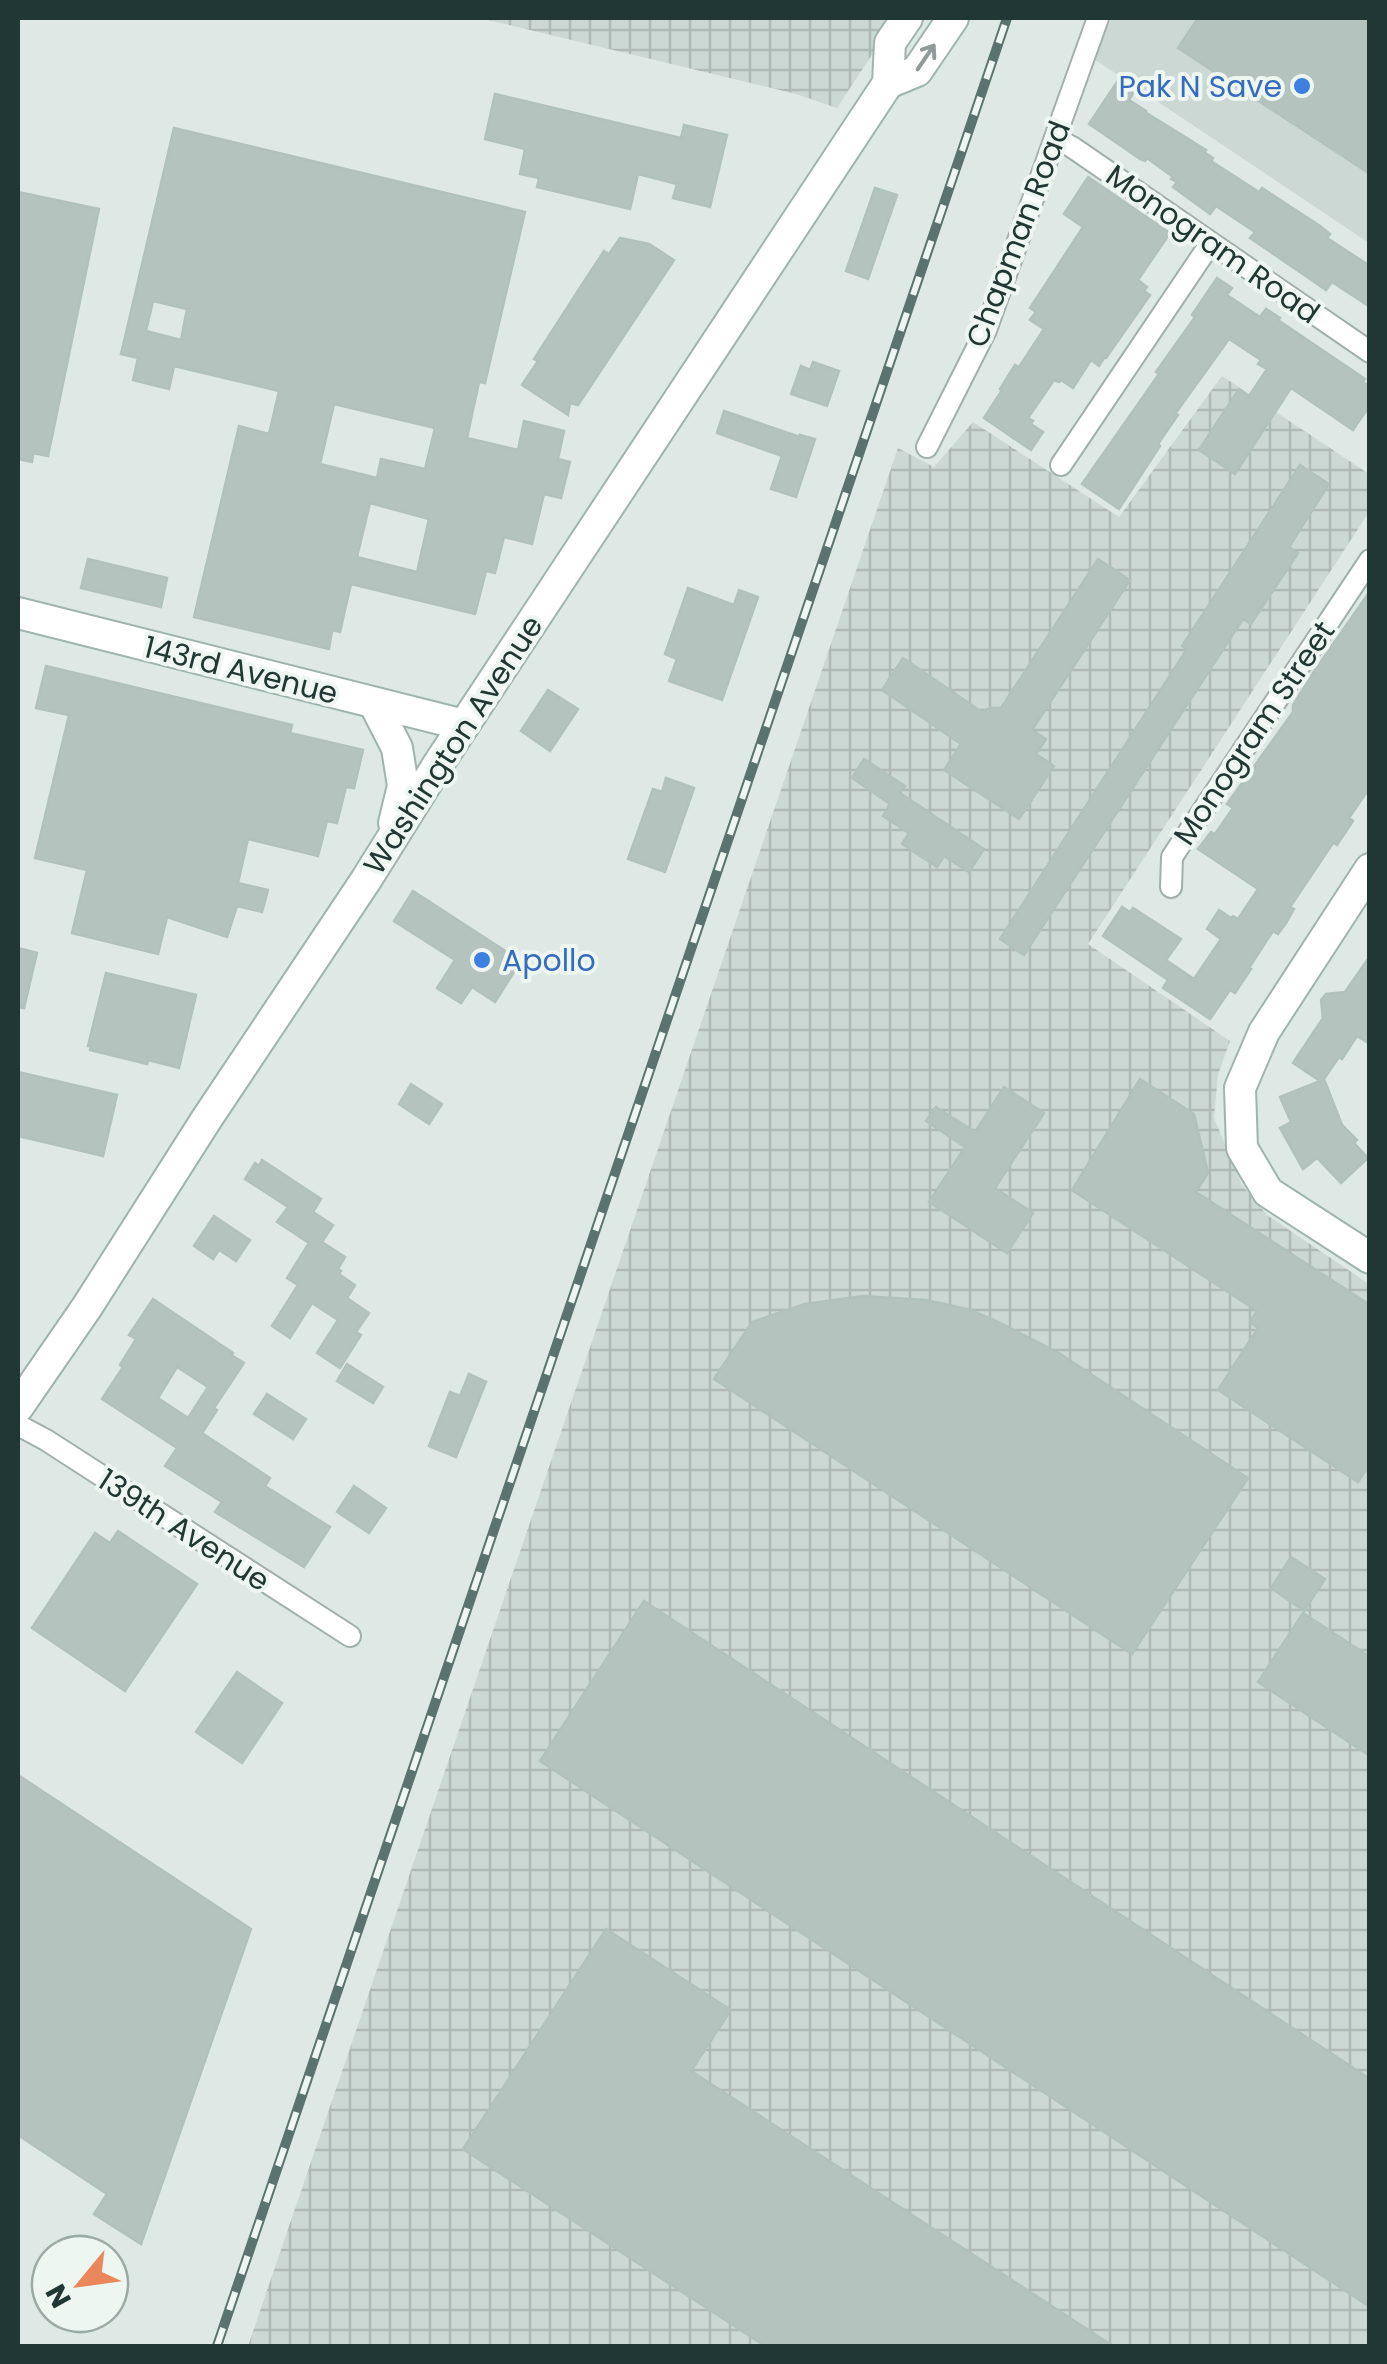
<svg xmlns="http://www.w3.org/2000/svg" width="1387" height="2364" viewBox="0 0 1387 2364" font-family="Poppins,sans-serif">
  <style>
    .built { fill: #ccd8d4 }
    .industrial { fill: url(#industrial-grid) }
    .building { fill: #b4c3be; stroke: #b1c2bc; stroke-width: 2.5; fill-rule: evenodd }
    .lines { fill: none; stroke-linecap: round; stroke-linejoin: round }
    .street-casing { stroke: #a1b0ac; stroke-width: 24 }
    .secondary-casing { stroke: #9eb4ad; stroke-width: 34 }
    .street { stroke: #fff; stroke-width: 20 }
    .secondary { stroke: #fff; stroke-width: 30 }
    .rail-casing { stroke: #5a736e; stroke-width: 10 }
    .rail { stroke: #eef6f2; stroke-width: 6; stroke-dasharray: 19; stroke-linecap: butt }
    .oneway { stroke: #909b99 }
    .shop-dot { fill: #3f7fe0; stroke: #eef6f2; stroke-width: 4 }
    .labels { text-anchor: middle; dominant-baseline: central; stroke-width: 8; stroke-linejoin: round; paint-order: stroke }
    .shop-label { font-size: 30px; fill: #366cbe; stroke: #eef6f2; text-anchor: end }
    .street-label { font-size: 30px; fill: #203733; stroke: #eef6f2 }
  </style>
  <defs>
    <pattern id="industrial-grid" width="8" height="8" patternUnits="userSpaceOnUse" patternTransform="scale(2.5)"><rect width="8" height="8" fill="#ccd8d4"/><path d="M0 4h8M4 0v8" fill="none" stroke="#afbab6"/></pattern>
  </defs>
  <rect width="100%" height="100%" fill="#dee9e5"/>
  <path class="built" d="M1112,18H1369V243L1091,57Z"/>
  <g class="industrial">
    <path d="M480,18H896L837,108L796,94Z"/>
    <path d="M1222,376L1369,474V512L1088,944L1230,1041L1218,1075L1214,1118L1242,1185L1267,1215L1369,1284V2346H248L898,448L934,467L973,422L1119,517Z"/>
  </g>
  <g class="building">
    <path d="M1198,18H1370V174L1178,48Z"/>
    <path d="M1119,79L1135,90L1129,100L1146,111L1145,112L1206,150L1204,152L1213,158L1211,161L1259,192L1262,188L1320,226L1330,234L1327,238L1370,266V307L1332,282L1326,290L1313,281L1250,238L1255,232L1216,206L1210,214L1173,187L1177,182L1171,179L1173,177L1147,158L1145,161L1140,159L1089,124Z"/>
    <path d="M495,94L681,138L684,125L727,135L710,207L673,198L677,184L638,174L630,209L537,187L539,178L520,174L525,149L485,139Z"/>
    <path d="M174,128L525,212L485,383L479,382L467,438L518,450L524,421L564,431L558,459L570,462L561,498L544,494L532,544L504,537L495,573L486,571L475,614L351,584L340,632L332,630L329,649L194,617L239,426L269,434L279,391L174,366L169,389L133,380L138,358L121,354ZM153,301L187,309L181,340L146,331ZM334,404L435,428L425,469L381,459L377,478L320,464ZM370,503L429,519L417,572L357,557Z"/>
    <path d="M1088,177L1170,233L1138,280L1147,287L1144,291L1150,295L1106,358H1104L1099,366L1091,360L1073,388L1061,380L1059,382L1054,380L1028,418L1033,421L1031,424L1043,432L1031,450L984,418L1002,390L1000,389L1015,365L1019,367L1044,329L1030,320L1036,312L1030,308L1083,227L1064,214Z"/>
    <path d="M875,188L897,195L868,279L846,271Z"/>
    <path d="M18,192L99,209L48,456L33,453L32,462L18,459Z"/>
    <path d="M620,238L649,244L674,260L578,405L570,403L568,415L522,385L538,361L534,359L583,283L604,251L609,254Z"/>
    <path d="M1217,278L1232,288L1227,295L1260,317L1266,309L1280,318L1278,320L1365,379L1362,382L1370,386V405L1353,430L1291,388L1235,474L1199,450L1239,389L1249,396L1267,369L1258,364L1261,360L1229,339L1175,414L1178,415L1158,444L1160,446L1119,509L1082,484L1159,374L1156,372L1195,317L1192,315Z"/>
    <path d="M813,362L839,371L827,406L791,394L801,366L810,370Z"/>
    <path d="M724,411L800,437V435L815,439L796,497L771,489L782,456L717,433Z"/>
    <path d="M1300,465L1329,484L1289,547L1298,553L1251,624L1243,619L1024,955L1000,939L1187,649L1182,646Z"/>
    <path d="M88,559L167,578L161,607L81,588Z"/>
    <path d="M1098,559L1130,580L1032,730L1046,739L1036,754L1054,766L1019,819L944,770L961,744L882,690L903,658L982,712L990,708H1001Z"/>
    <path d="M688,588L734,605L739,590L758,597L722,700L669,681L677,659L665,654Z"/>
    <path d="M1370,591V787L1349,818L1353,821L1337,845L1333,843L1290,907L1294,909L1286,923L1278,934L1273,931L1249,968L1251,969L1235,993L1230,990L1210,1019L1163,988L1168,980L1103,936L1122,907L1130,912L1133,908L1181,939L1166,960L1194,979L1221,939L1207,929L1219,910L1231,918L1233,916L1238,919L1258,889L1198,849L1211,832L1215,834L1233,808L1227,804L1293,712V705L1315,670Z"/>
    <path d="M46,666L292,725L290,733L363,750L354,788L346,787L337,823L327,821L318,856L248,839L238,883L268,890L262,912L237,906L227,937L167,917L158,954L72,933L87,870L35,858L69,715L36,708Z"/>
    <path d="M548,690L578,709L550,751L521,731Z"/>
    <path d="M864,759L905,786L900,793L984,849L969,872L944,856L937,867L902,844L909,833L883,816L890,804L852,778Z"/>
    <path d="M666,778L694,788L665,872L628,859L653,789L662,792Z"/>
    <path d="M413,891L521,961L495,1002L472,987L461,1003L437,988L455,960L394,921Z"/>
    <path d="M18,948L37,953L24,1008L18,1007Z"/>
    <path d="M1370,956V1044L1357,1036L1342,1059L1339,1057L1324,1079L1342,1125L1357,1140L1354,1143L1368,1158L1341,1183L1317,1158L1303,1169L1280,1128L1291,1122L1280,1097L1320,1081L1293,1063L1323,1018L1321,1000L1326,994L1345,992Z"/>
    <path d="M106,973L196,995L179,1068L148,1060L147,1064L90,1050L91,1046H88Z"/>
    <path d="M18,1072L117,1095L103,1156L18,1136Z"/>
    <path d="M1140,1079L1194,1114L1208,1173L1196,1192L1370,1305V1464L1358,1482L1218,1390L1258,1328L1250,1322L1257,1311L1072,1190Z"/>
    <path d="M411,1084L442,1104L429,1124L399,1104Z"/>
    <path d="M1004,1087L1044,1113L995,1188L1033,1213L1007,1253L929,1202L965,1147L926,1121L936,1107L975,1132Z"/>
    <path d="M262,1160L321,1199L313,1212L333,1225L322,1242L345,1257L338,1269L341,1271L339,1274L355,1285L347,1298L369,1313L356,1332L361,1335L340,1368L317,1353L338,1320L312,1303L290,1338L272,1326L298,1285L287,1278L309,1243L277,1222L288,1207L245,1179L255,1163L259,1166Z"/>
    <path d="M214,1216L250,1240L236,1261L219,1250L213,1259L194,1246Z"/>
    <path d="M863,1296L926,1300L967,1309L992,1319L1059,1353L1248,1478L1132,1654L714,1379L752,1322L805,1304Z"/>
    <path d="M153,1299L233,1353L231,1355L244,1363L214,1408L217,1410L202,1433L270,1478L265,1486L330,1527L304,1567L215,1512L222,1502L165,1466L177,1448L102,1399L123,1367L120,1365L136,1339L129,1335ZM177,1367L208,1387L188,1418L158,1398Z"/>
    <path d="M347,1364L383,1387L373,1403L337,1381Z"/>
    <path d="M469,1374L486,1382L456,1457L429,1446L450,1392L460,1396Z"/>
    <path d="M267,1394L306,1419L293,1439L254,1414Z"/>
    <path d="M354,1486L386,1508L369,1533L337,1512Z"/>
    <path d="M118,1531L197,1584L125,1691L32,1628L95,1533L110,1543Z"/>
    <path d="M1291,1557L1325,1579L1304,1611L1271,1588Z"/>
    <path d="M644,1601L1370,2079V2307L540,1761Z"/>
    <path d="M1303,1613L1370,1657V1756L1258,1682Z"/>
    <path d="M237,1672L282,1703L242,1763L196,1732Z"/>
    <path d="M18,1775L251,1929L141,2244L94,2214L107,2194L18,2135Z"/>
    <path d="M606,1929L731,2010L691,2071L1113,2346H765L463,2149Z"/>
  </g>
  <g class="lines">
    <g class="street-casing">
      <g id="street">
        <path d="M1055,138L1072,147L1370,352"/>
        <path d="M927,447L986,330L1098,18"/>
        <path d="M1061,465L1210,244"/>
        <path d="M1171,887L1172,857L1370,560"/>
        <path d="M18,1425L46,1440L350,1636"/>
      </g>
    </g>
    <g class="secondary-casing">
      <g id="secondary">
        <path d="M888,83L917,71L953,18"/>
        <path d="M18,613L464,725"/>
        <path d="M374,703L397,748L403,786L394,823"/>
        <path d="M1370,869L1264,1032L1240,1088L1242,1148L1268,1192L1370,1258"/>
        <path d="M18,1407L87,1307L206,1120L366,880L439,763L888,83L890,43L907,18"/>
      </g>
    </g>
    <use href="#street" class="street"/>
    <use href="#secondary" class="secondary"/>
    <g class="rail-casing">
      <path id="rail" d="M217,2346L1007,18"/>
    </g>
    <use href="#rail" class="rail"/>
  </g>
  <defs><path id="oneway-shaft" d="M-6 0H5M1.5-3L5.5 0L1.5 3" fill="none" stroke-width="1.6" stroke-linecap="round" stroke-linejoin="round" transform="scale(2.5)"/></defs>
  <use class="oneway" href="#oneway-shaft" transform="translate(926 57) rotate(-56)"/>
  <g class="shop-dot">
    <circle cx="1302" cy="86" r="10"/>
    <circle cx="482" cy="960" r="10"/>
  </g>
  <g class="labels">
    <g class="shop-label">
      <text x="1282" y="86">Pak N Save</text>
      <text x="502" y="960" text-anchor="start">Apollo</text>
    </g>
    <g class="street-label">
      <text transform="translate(1018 234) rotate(-69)">Chapman Road</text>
      <text transform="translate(1213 244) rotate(35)">Monogram Road</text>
      <text transform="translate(241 670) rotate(14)">143rd Avenue</text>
      <text transform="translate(1254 733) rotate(-56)">Monogram Street</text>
      <text transform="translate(453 745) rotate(-57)">Washington Avenue</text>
      <text transform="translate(184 1530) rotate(33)">139th Avenue</text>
    </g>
  </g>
  <rect width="1387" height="2364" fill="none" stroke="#203733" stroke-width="40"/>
  <g transform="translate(80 2284) rotate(241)"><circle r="48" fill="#eef6f2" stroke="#9caaa6" stroke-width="2.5"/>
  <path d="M0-8L18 38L0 25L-18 38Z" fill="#ea875b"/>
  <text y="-15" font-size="28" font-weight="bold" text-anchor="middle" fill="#203733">N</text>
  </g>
</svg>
